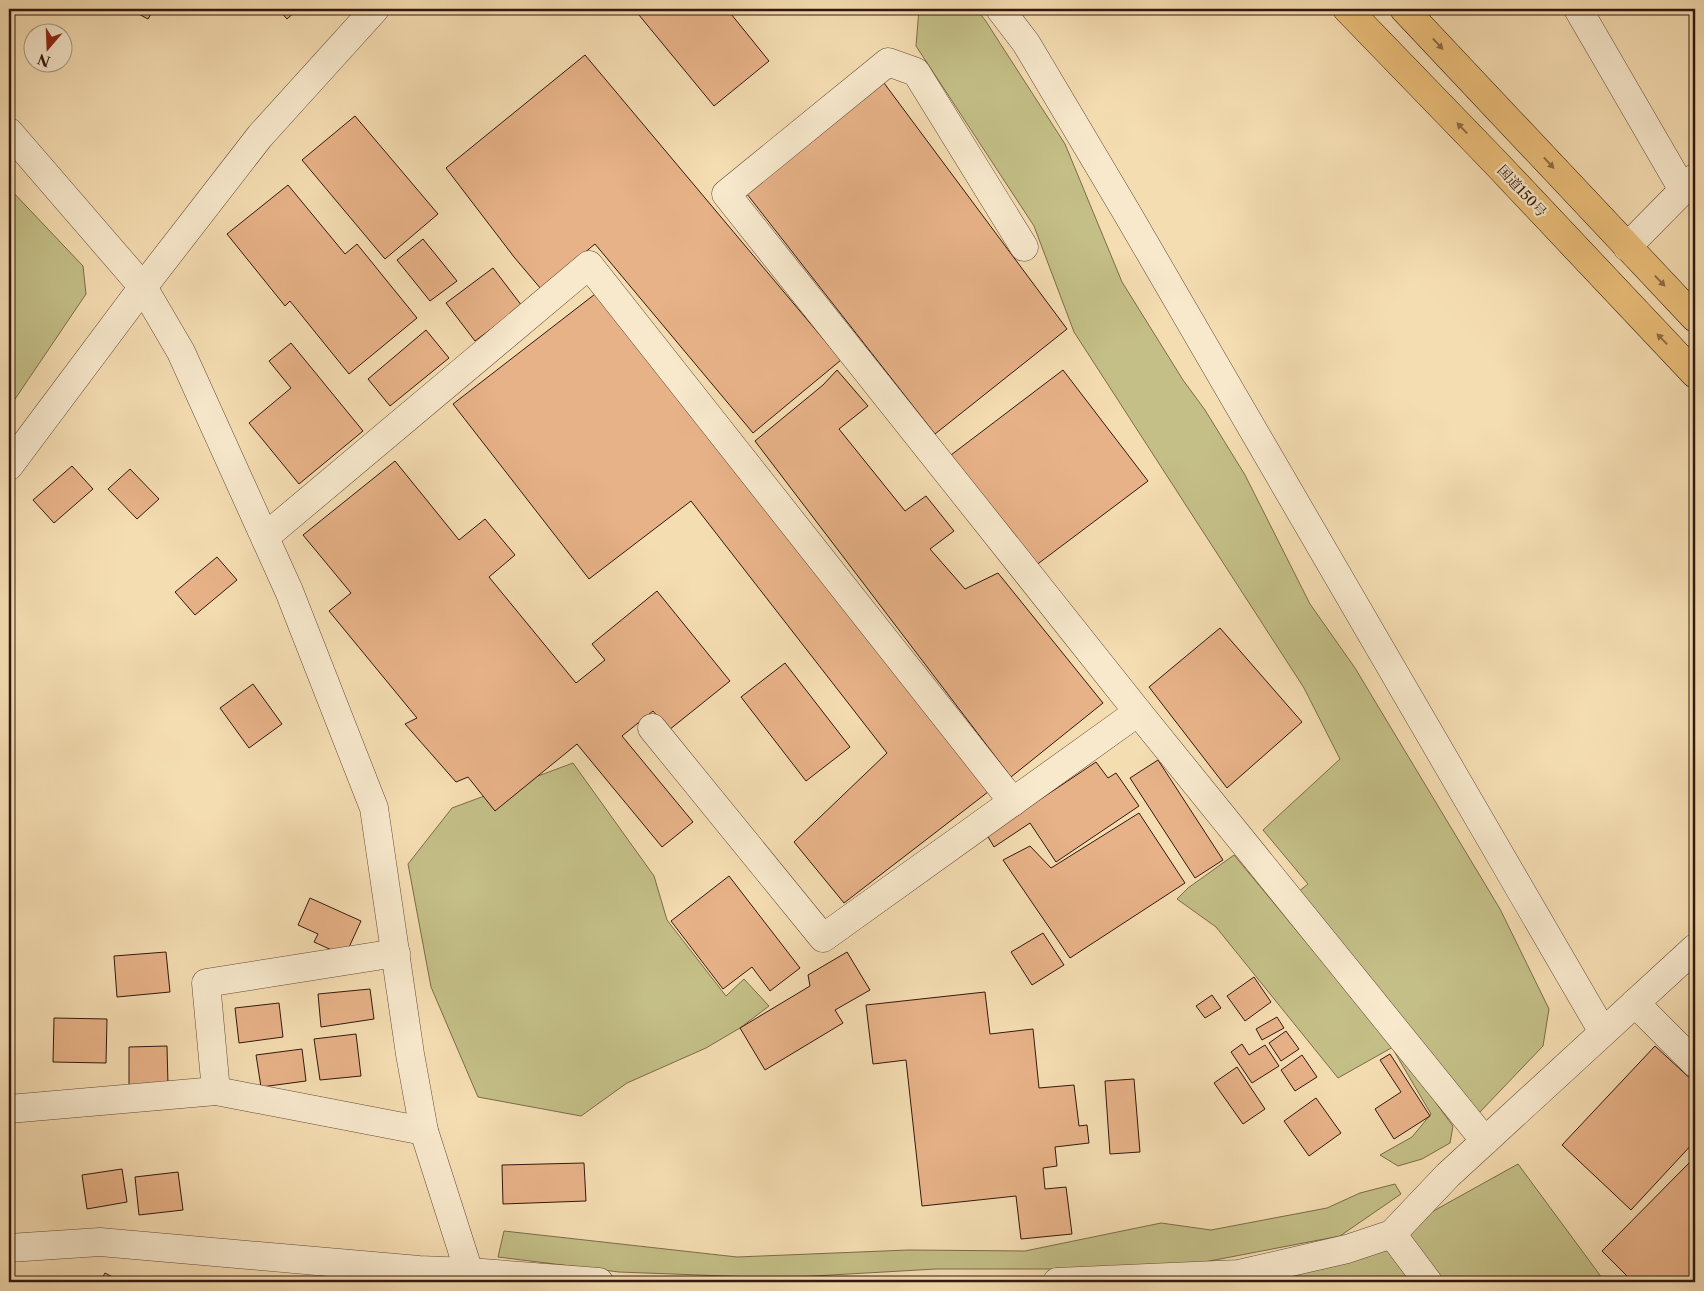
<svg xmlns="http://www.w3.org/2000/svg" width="1704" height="1291" viewBox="0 0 1704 1291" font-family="'Libre Caslon Text','Noto Serif JP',serif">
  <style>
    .green { fill: #c4bf87; stroke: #7b6c4a }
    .building { fill: #e8b288; stroke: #32180e }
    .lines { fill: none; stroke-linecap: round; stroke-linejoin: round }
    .minor-casing { stroke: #634937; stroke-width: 29 }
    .highway-casing { stroke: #32180e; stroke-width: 29 }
    .minor { stroke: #f8e9cd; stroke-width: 28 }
    .highway { stroke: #eabe79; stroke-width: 28 }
    .oneway { fill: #8e6b44 }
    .labels { text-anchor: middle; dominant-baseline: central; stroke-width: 4.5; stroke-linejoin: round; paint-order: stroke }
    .street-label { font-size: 14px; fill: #32180e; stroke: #f8e9cd }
  </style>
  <rect width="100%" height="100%" fill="#f5ddb2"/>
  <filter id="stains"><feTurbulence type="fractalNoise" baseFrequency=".004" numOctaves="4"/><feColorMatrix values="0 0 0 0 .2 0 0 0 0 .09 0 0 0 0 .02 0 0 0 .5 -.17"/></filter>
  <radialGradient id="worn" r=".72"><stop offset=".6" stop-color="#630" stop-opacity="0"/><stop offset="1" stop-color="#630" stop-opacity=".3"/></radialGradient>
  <g class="green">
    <path d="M919,9H976L985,20L1065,144L1122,282L1183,380L1205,410L1245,475L1310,604L1355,668L1500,909L1549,1009L1543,1046L1479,1113L1298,892L1308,884L1263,830L1340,759L1304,688L1074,332L1034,226L916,46Z"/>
    <path d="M9,188L83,266L86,294L9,408Z"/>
    <path d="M573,763L654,876L667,920L726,996L744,979L769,1006L740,1028L706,1048L627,1083L581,1116L478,1097L431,987L408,864L452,808Z"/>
    <path d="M1234,855L1393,1047L1338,1078L1216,927L1177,899L1188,888Z"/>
    <path d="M1399,1035L1445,1091L1436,1103L1453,1126L1450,1143L1422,1159L1398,1166L1380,1155L1412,1137L1431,1114L1394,1051Z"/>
    <path d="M1518,1164L1605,1282H1282L1392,1234Z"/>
    <path d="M1395,1184L1401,1194L1340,1236L1194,1264L1069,1269H936L779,1278L619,1272L498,1257L504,1231L737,1257L908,1250L1025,1251L1161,1223L1211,1230L1327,1208L1360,1193Z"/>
  </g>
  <g class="building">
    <path d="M129,9H154L148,19Z"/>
    <path d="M278,9H298L287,19Z"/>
    <path d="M634,9H727L769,61L714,106Z"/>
    <path d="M585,55L841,360L753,433L595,244L541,289L514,257L446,168Z"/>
    <path d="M884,83L1067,329L935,434L743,189Z"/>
    <path d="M355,116L438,214L385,259L302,160Z"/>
    <path d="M288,185L345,254L357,244L417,318L349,374L290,301L285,306L227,234Z"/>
    <path d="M423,239L457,281L430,301L397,260Z"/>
    <path d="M493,268L522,306L475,341L446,303Z"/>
    <path d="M599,291L988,792L844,903L794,842L887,753L691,501L589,579L453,404Z"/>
    <path d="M426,330L449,358L390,406L368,379Z"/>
    <path d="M291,343L363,431L299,484L249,423L291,388L269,361Z"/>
    <path d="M837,370L868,406L839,429L905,511L926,496L954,531L930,549L965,589L998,573L1103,703L1011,777L755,441L823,385Z"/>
    <path d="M1063,370L1148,481L1035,566L951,455Z"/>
    <path d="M395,461L459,540L485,519L515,555L489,577L576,683L605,660L592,644L657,591L730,681L669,730L653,711L622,736L693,822L662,847L577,744L495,811L468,777L456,782L405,724L417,718L329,611L351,593L303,535Z"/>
    <path d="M72,466L93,489L54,523L33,500Z"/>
    <path d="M130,469L159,499L137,519L108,489Z"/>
    <path d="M217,557L237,580L195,615L175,592Z"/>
    <path d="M1220,628L1302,722L1227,788L1149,687Z"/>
    <path d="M785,663L850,747L806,781L741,697Z"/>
    <path d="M253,684L282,724L249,748L220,708Z"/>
    <path d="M1158,760L1223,860L1195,878L1130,778Z"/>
    <path d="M1096,762L1108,778L1116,773L1139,806L1056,862L1030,823L994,847L987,835Z"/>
    <path d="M1139,813L1185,883L1070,958L1003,860L1030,846L1051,868Z"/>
    <path d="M729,876L800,968L770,991L752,967L723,989L671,921Z"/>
    <path d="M310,898L361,921L345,956L314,942L318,934L298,925Z"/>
    <path d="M1043,933L1064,965L1032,985L1011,952Z"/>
    <path d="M166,952L170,992L117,997L114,956Z"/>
    <path d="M847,952L870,990L835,1010L843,1023L765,1070L740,1028L810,986L808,975Z"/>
    <path d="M1254,977L1271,1002L1245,1021L1227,996Z"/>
    <path d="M370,989L374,1019L321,1027L318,994Z"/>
    <path d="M985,992L990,1034L1033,1029L1039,1088L1074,1085L1079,1126L1087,1125L1089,1143L1055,1147L1057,1166L1043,1168L1045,1189L1066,1187L1072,1234L1021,1239L1016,1196L922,1206L906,1060L873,1064L866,1005Z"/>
    <path d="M1212,995L1221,1008L1205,1018L1196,1006Z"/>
    <path d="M279,1003L283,1037L239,1043L235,1008Z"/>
    <path d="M1277,1017L1284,1028L1262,1040L1256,1029Z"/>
    <path d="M54,1018L107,1019L106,1063L53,1062Z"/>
    <path d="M1286,1031L1299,1049L1281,1061L1269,1043Z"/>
    <path d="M356,1034L361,1076L320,1080L314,1039Z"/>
    <path d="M1242,1044L1249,1055L1265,1045L1279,1066L1252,1083L1231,1052Z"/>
    <path d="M167,1046L168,1085H129V1047Z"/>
    <path d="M1655,1046L1695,1083V1141L1631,1210L1562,1145Z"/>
    <path d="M302,1049L306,1081L261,1087L256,1055Z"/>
    <path d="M1390,1054L1430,1116L1394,1139L1375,1109L1401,1092L1380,1060Z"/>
    <path d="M1302,1055L1317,1077L1295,1091L1281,1070Z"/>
    <path d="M1237,1067L1265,1109L1243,1124L1214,1083Z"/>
    <path d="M1134,1079L1140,1152L1110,1154L1105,1081Z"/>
    <path d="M1316,1098L1341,1133L1309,1156L1284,1121Z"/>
    <path d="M1695,1157V1282H1633L1602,1251Z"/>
    <path d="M584,1163L586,1201L503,1204L502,1165Z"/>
    <path d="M122,1169L127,1202L87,1209L82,1175Z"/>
    <path d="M178,1172L183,1210L139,1215L135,1177Z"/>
    <path d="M105,1273L122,1282H100Z"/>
  </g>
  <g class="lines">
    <g class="minor-casing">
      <g id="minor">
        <path d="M1000,9L1026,43L1127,213L1603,1032"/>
        <path d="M1578,9L1683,190"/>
        <path d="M9,132L143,287L181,352L289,591L374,808L410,1054L424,1131L469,1272L419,1270L100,1242L9,1248"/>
        <path d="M1024,247L916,72L888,62L726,194L1138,712L1485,1141"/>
        <path d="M1627,247L1695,178"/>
        <path d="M9,466L143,287L260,136L375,9"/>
        <path d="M265,537L589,265L1013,802"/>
        <path d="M652,728L823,938L1138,712"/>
        <path d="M1635,1003L1695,1063"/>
        <path d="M216,1091L206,983L396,953"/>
        <path d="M9,1109L216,1091L424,1131"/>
        <path d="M1392,1234L1428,1282"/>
        <path d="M461,1282L469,1272L599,1282"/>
        <path d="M1057,1282L1239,1274L1347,1249L1392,1234L1448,1175L1695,948"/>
      </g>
    </g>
    <g class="highway-casing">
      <g id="highway">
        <path d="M1347,9L1496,163L1695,374"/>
        <path d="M1404,9L1695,318"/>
      </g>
    </g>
    <use href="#minor" class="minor"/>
    <use href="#highway" class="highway"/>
  </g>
  <defs><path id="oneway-solid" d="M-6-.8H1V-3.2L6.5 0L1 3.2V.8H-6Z" transform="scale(1.25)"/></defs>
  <g class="oneway">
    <use href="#oneway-solid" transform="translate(1438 44) rotate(47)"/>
    <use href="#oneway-solid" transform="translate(1462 128) rotate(-134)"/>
    <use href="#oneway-solid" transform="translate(1549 163) rotate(47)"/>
    <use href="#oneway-solid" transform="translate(1660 281) rotate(46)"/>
    <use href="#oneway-solid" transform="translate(1662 339) rotate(-134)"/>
  </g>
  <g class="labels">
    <g class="street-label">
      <text transform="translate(1522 191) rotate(47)">国道150号</text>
    </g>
  </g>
  <rect width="1704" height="1291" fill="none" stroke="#f5ddb2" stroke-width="30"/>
  <rect x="10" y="10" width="1684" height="1271" fill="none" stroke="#32180e" stroke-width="2.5"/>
  <rect x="15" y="15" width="1674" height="1261" fill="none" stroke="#32180e"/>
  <g transform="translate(48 48) rotate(199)"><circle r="24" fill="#f8e9cd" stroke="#a99581"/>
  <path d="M0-4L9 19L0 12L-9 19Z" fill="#8f2418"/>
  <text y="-8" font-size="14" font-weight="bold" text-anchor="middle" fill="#32180e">N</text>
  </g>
  <rect width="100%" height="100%" filter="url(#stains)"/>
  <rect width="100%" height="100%" fill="url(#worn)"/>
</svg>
